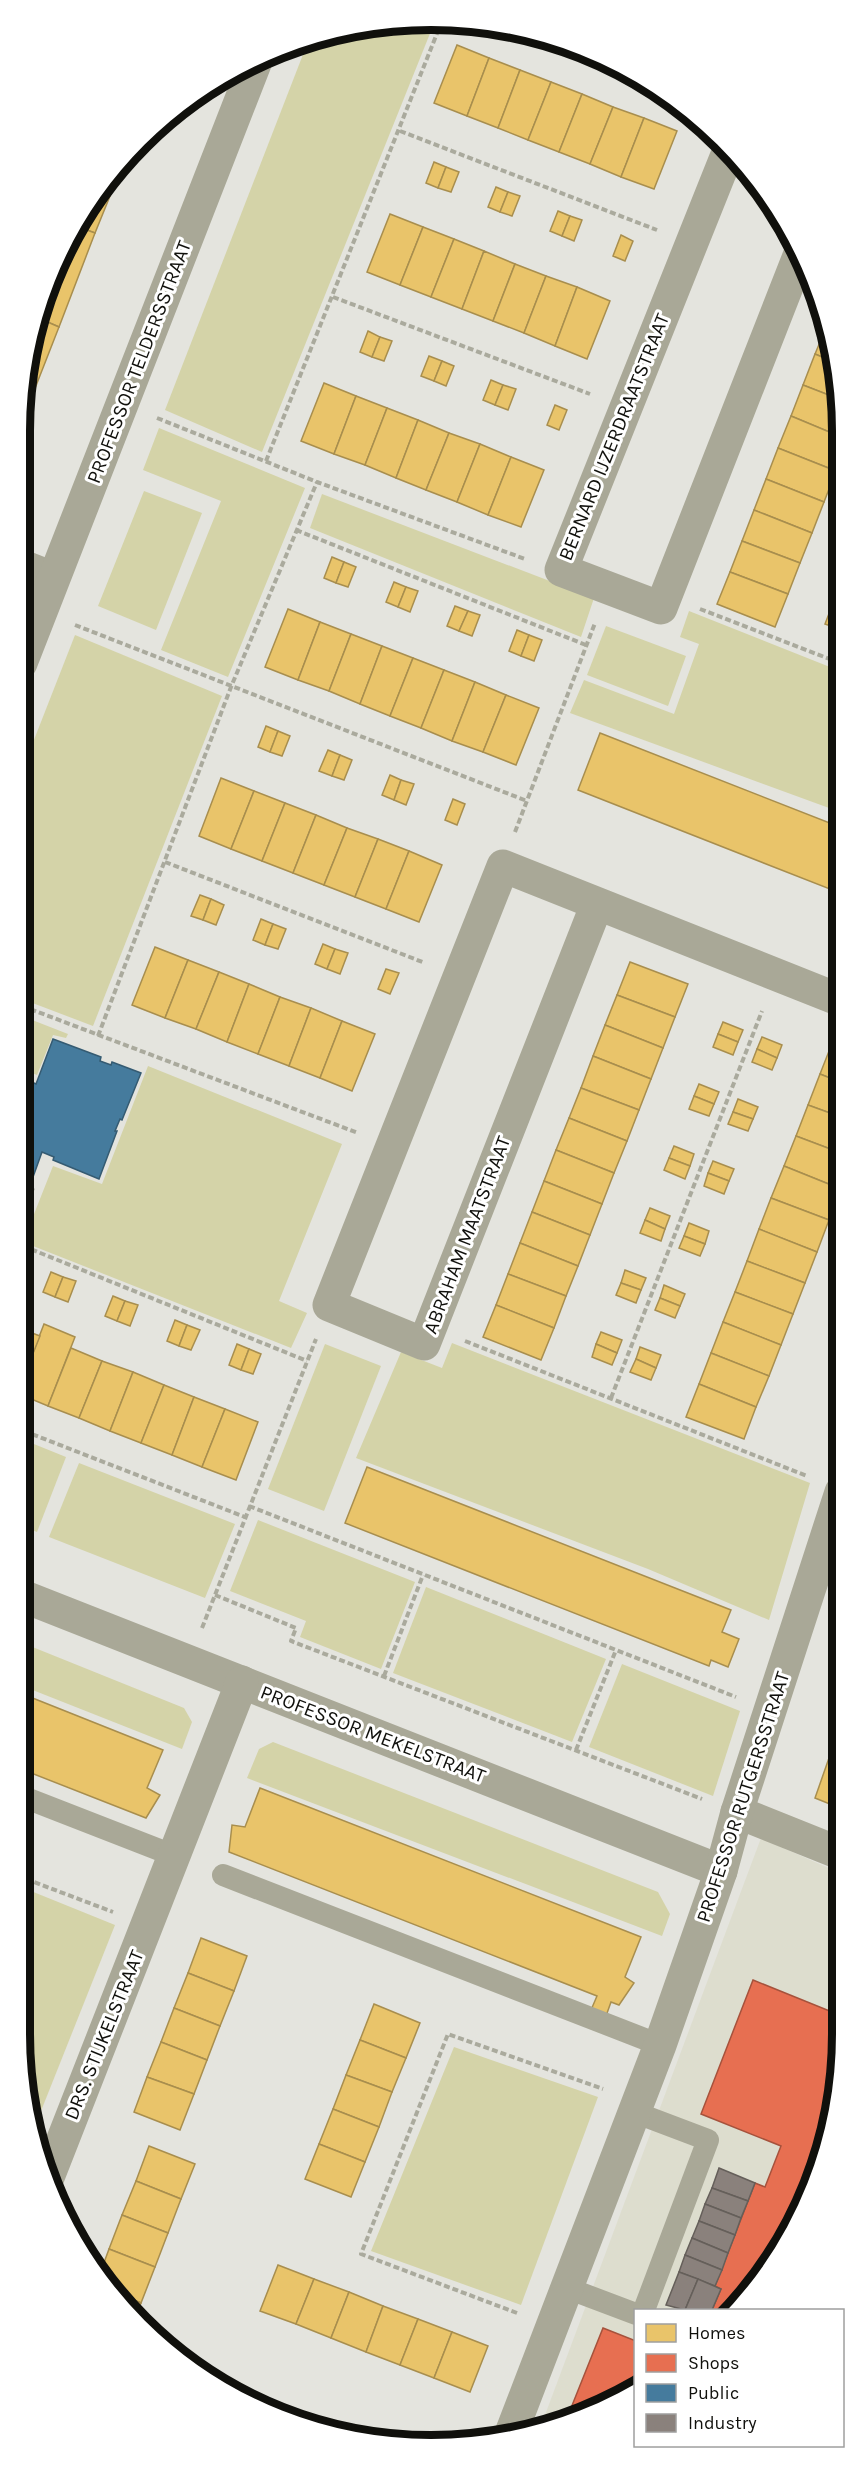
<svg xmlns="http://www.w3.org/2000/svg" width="862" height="2465" viewBox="0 0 862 2465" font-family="Karla,sans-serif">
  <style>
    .built { fill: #ddddce }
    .green { fill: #d4d3a8 }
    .homes { fill: #e9c46a; stroke: #a88e4e; stroke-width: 1.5 }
    .shops { fill: #e76f51; stroke: #a6523c; stroke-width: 1.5 }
    .public { fill: #457b9d; stroke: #355b72; stroke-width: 1.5 }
    .industry { fill: #8a817c; stroke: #655f5a; stroke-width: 1.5 }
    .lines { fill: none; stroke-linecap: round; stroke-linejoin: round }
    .path { stroke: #aaaa9d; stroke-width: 4; stroke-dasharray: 6 3; stroke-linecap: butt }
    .service { stroke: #a9a897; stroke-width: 22 }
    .minor { stroke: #a9a897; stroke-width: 33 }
    .labels { text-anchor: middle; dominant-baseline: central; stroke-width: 6; stroke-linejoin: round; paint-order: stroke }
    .street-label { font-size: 20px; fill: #10100c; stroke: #fff }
    .rim { fill: none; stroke: #10100c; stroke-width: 8 }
  </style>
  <rect width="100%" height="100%" fill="#e4e4de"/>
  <path class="built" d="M761,1838L842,1874V2034L829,2140L773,2263L734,2310H636L635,2387L539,2431Z"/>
  <g class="green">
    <path d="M435,21L262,452L165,410L309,39L377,23Z"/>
    <path d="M159,428L305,488L228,677L161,650L221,501L143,470Z"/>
    <path d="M144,491L202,513L156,630L98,606Z"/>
    <path d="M322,494L594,598L581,637L310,528Z"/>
    <path d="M689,611L840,671V812L570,713L584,680L674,714L699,644L680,637Z"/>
    <path d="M606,626L686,656L668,706L587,675Z"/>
    <path d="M75,635L222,696L93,1026L22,999L21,773Z"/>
    <path d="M22,1016L68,1034L66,1038L53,1035L37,1075L22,1069Z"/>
    <path d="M148,1066L342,1144L279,1301L307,1313L291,1348L23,1242L53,1166L102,1184Z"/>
    <path d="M452,1343L810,1483L769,1620L648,1569L356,1458L401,1352L442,1368Z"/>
    <path d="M325,1344L381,1366L324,1511L268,1489Z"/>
    <path d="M24,1440L66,1457L37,1532L25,1527Z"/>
    <path d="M79,1463L235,1524L205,1598L49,1537Z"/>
    <path d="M258,1520L415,1582L381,1669L300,1637L306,1621L230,1591Z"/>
    <path d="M426,1587L606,1659L572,1742L393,1673Z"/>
    <path d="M25,1644L184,1708L192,1722L182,1749L25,1687Z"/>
    <path d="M622,1664L740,1711L713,1796L589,1747Z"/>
    <path d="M273,1742L658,1892L670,1914L662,1936L247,1778L259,1749Z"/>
    <path d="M26,1889L115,1925L39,2116L27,2112Z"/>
    <path d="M454,2047L598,2097L521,2305L371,2251Z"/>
  </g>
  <g class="homes">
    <path d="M457,45L489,58L467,116L434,103Z"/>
    <path d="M489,58L520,70L498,128L467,116Z"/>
    <path d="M520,70L551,82L528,140L498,128Z"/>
    <path d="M551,82L582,94L559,152L528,140Z"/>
    <path d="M582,94L613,107L590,164L559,152Z"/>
    <path d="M613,107L644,118L621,177L590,164Z"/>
    <path d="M644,118L677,131L654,189L621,177Z"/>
    <path d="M125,159L95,233L76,226L104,181Z"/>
    <path d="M434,162L446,167L438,188L426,183Z"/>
    <path d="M446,167L459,172L451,192L438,188Z"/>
    <path d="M496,187L508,192L500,212L488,207Z"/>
    <path d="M508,192L520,196L512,216L500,212Z"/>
    <path d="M558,211L570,216L562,236L550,231Z"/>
    <path d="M390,214L423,227L400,285L367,272Z"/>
    <path d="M570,216L582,220L574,241L562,236Z"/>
    <path d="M76,226L95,233L59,327L36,317L62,249Z"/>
    <path d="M423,227L454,239L431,297L400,285Z"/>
    <path d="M621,235L633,241L625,261L613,256Z"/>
    <path d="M454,239L484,251L462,309L431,297Z"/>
    <path d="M484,251L515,264L493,321L462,309Z"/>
    <path d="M515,264L546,276L524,333L493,321Z"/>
    <path d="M546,276L577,287L555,346L524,333Z"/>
    <path d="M577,287L610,301L587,359L555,346Z"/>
    <path d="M36,317L59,327L23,419L33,325Z"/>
    <path d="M825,330L834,362L815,354Z"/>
    <path d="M368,331L380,337L372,357L360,352Z"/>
    <path d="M380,337L392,341L384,361L372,357Z"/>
    <path d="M815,354L834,362L839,377V399L803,385Z"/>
    <path d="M429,356L442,361L434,381L421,376Z"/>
    <path d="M442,361L454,366L446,386L434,381Z"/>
    <path d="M491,380L503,385L495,405L483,400Z"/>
    <path d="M324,383L356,396L334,454L301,441Z"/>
    <path d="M503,385L516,389L508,410L495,405Z"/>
    <path d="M803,385L839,399V436L791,416Z"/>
    <path d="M356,396L387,408L365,465L334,454Z"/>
    <path d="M555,405L567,410L559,430L547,425Z"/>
    <path d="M387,408L418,420L396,478L365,465Z"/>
    <path d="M791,416L839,436V464L836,471L778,448Z"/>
    <path d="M418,420L449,433L426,490L396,478Z"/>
    <path d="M449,433L480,444L457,502L426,490Z"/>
    <path d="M480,444L511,457L488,515L457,502Z"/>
    <path d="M778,448L836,471L824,502L766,479Z"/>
    <path d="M511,457L544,470L521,527L488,515Z"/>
    <path d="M766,479L824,502L812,533L754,510Z"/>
    <path d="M754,510L812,533L800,563L742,541Z"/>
    <path d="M742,541L800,563L788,594L730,572Z"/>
    <path d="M332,557L344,562L336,583L324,578Z"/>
    <path d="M344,562L356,567L348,587L336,583Z"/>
    <path d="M730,572L788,594L775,627L717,604Z"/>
    <path d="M394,582L406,587L398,607L386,602Z"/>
    <path d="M406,587L418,591L410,612L398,607Z"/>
    <path d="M835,599L839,601V615L830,611Z"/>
    <path d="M455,606L468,611L459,631L447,626Z"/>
    <path d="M288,609L320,622L298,680L265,667Z"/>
    <path d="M468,611L480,615L472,636L459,631Z"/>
    <path d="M830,611L839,615V629L825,624Z"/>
    <path d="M320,622L351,634L329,691L298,680Z"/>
    <path d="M517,630L529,635L521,656L509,651Z"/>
    <path d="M351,634L382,646L360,704L329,691Z"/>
    <path d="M529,635L542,640L534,661L521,656Z"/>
    <path d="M382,646L413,658L390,716L360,704Z"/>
    <path d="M413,658L444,670L421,728L390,716Z"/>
    <path d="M444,670L475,682L452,741L421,728Z"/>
    <path d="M475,682L506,695L483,752L452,741Z"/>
    <path d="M506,695L539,708L516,765L483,752Z"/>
    <path d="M266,726L278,731L270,752L258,747Z"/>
    <path d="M278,731L290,736L282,756L270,752Z"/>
    <path d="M600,733L840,827V893L578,790Z"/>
    <path d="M328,750L340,755L332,776L319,771Z"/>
    <path d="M340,755L352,760L344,780L332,776Z"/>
    <path d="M390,775L401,780L394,800L382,795Z"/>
    <path d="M221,778L254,791L231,849L199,836Z"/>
    <path d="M401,780L414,784L406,805L394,800Z"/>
    <path d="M254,791L285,803L262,861L231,849Z"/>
    <path d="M453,799L465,804L457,825L445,820Z"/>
    <path d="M285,803L316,815L293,873L262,861Z"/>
    <path d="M316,815L347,828L324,885L293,873Z"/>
    <path d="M347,828L378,839L355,897L324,885Z"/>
    <path d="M378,839L409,851L386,909L355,897Z"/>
    <path d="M409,851L442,865L419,922L386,909Z"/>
    <path d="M200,895L211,899L203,920L191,916Z"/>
    <path d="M211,899L224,905L216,925L203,920Z"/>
    <path d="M261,919L273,924L265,945L253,940Z"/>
    <path d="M273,924L286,929L278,949L265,945Z"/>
    <path d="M323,944L335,949L327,969L315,964Z"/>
    <path d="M155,947L188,960L165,1018L132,1005Z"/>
    <path d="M335,949L348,953L340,974L327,969Z"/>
    <path d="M188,960L219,972L196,1029L165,1018Z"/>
    <path d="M630,962L688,984L675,1017L617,995Z"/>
    <path d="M386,969L399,973L390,994L378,989Z"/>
    <path d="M219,972L249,984L227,1042L196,1029Z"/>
    <path d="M249,984L280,997L258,1054L227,1042Z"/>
    <path d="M617,995L675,1017L663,1048L605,1025Z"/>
    <path d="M280,997L311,1008L289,1066L258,1054Z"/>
    <path d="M311,1008L342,1021L320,1078L289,1066Z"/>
    <path d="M342,1021L375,1034L352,1091L320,1078Z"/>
    <path d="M723,1022L743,1030L738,1042L718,1034Z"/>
    <path d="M605,1025L663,1048L651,1079L593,1056Z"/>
    <path d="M718,1034L738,1042L733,1055L713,1047Z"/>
    <path d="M762,1037L782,1045L777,1058L757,1049Z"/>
    <path d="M833,1041L840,1044V1082L820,1074Z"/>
    <path d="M757,1049L777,1058L772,1070L752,1062Z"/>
    <path d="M593,1056L651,1079L639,1110L581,1088Z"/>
    <path d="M820,1074L840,1082L841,1117L808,1105Z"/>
    <path d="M699,1084L719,1092L714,1104L694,1096Z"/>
    <path d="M581,1088L639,1110L627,1141L569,1118Z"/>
    <path d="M694,1096L714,1104L709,1116L689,1109Z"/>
    <path d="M738,1099L758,1107L753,1119L733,1112Z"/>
    <path d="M808,1105L841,1117V1153L796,1136Z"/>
    <path d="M733,1112L753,1119L748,1131L728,1124Z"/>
    <path d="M569,1118L627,1141L614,1173L556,1150Z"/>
    <path d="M796,1136L841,1153V1189L784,1166Z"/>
    <path d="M674,1146L694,1154L690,1166L669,1158Z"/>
    <path d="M556,1150L614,1173L602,1204L544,1181Z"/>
    <path d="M669,1158L690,1166L685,1179L664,1170Z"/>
    <path d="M713,1161L734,1169L729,1181L708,1173Z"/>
    <path d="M784,1166L841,1189L829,1220L771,1198Z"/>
    <path d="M708,1173L729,1181L724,1194L704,1186Z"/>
    <path d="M544,1181L602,1204L590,1235L532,1212Z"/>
    <path d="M771,1198L829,1220L817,1252L759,1229Z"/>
    <path d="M650,1208L670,1216L665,1229L645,1220Z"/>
    <path d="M532,1212L590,1235L578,1266L520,1243Z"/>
    <path d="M645,1220L665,1229L661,1241L640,1233Z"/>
    <path d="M689,1223L709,1231L705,1244L684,1236Z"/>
    <path d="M759,1229L817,1252L805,1283L747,1261Z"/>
    <path d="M684,1236L705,1244L700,1256L679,1248Z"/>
    <path d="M520,1243L578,1266L566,1296L508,1274Z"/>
    <path d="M747,1261L805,1283L793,1314L735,1292Z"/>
    <path d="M625,1270L646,1278L641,1290L621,1283Z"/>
    <path d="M51,1272L63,1277L55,1297L43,1292Z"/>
    <path d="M508,1274L566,1296L554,1328L496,1305Z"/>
    <path d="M63,1277L76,1281L68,1302L55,1297Z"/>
    <path d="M621,1283L641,1290L636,1303L616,1295Z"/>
    <path d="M664,1285L685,1294L680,1306L660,1298Z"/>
    <path d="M735,1292L793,1314L781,1345L723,1322Z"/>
    <path d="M113,1296L125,1301L117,1321L105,1316Z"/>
    <path d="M660,1298L680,1306L675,1318L655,1310Z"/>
    <path d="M125,1301L138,1305L130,1326L117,1321Z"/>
    <path d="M496,1305L554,1328L541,1360L483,1337Z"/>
    <path d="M175,1320L187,1325L179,1346L167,1341Z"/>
    <path d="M723,1322L781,1345L769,1376L711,1353Z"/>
    <path d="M44,1324L75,1337L48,1406L24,1396V1376Z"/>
    <path d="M187,1325L200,1330L191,1350L179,1346Z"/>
    <path d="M24,1330L40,1336L24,1376Z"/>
    <path d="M601,1332L622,1340L617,1353L596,1344Z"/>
    <path d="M237,1344L249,1349L241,1370L229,1365Z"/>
    <path d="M596,1344L617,1353L612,1365L592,1357Z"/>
    <path d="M640,1347L661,1355L656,1368L636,1359Z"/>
    <path d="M71,1348L102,1361L79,1418L48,1406Z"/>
    <path d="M249,1349L261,1354L253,1374L241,1370Z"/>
    <path d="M711,1353L769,1376L756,1407L699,1384Z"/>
    <path d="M636,1359L656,1368L651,1380L630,1372Z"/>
    <path d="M102,1361L133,1372L110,1431L79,1418Z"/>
    <path d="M133,1372L164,1385L141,1443L110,1431Z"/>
    <path d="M699,1384L756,1407L744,1439L686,1417Z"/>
    <path d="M164,1385L194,1397L172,1455L141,1443Z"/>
    <path d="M194,1397L225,1409L202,1467L172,1455Z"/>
    <path d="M225,1409L258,1422L236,1480L202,1467Z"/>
    <path d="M367,1467L731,1610L722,1632L739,1639L728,1667L711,1660L709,1666L345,1523Z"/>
    <path d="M840,1663L842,1664V1695L829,1690Z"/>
    <path d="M25,1695L163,1750L147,1788L160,1795L146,1818L26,1771Z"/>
    <path d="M829,1758L842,1763V1809L815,1798Z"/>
    <path d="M260,1788L641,1937L625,1977L634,1983L619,2005L611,2002L606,2016L591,2010L597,1996L229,1852L232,1825L245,1827Z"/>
    <path d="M201,1938L247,1956L234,1991L188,1973Z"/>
    <path d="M188,1973L234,1991L220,2026L174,2008Z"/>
    <path d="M374,2004L420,2023L406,2058L360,2040Z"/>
    <path d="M174,2008L220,2026L207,2060L161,2042Z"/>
    <path d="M360,2040L406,2058L392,2092L346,2075Z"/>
    <path d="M161,2042L207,2060L194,2094L147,2077Z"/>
    <path d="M346,2075L392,2092L379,2127L333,2109Z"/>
    <path d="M147,2077L194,2094L180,2130L134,2112Z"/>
    <path d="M333,2109L379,2127L365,2162L319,2144Z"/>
    <path d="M319,2144L365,2162L351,2197L305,2179Z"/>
    <path d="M149,2146L195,2164L181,2199L136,2181Z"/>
    <path d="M136,2181L181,2199L168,2233L122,2215Z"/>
    <path d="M122,2215L168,2233L155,2267L109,2249Z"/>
    <path d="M109,2249L155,2267L141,2303L113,2291L101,2271Z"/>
    <path d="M278,2265L314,2279L296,2324L260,2311Z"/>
    <path d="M314,2279L349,2292L331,2338L296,2324Z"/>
    <path d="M113,2291L141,2303L135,2318L122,2306Z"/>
    <path d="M349,2292L383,2306L366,2352L331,2338Z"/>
    <path d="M383,2306L418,2319L400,2365L366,2352Z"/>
    <path d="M418,2319L452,2332L434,2378L400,2365Z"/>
    <path d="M452,2332L488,2346L470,2392L434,2378Z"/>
  </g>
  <g class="shops">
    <path d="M753,1980L842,2016V2034L829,2140L773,2263L734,2310H712L721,2289L715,2286L755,2183L765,2187L781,2146L701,2114Z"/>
    <path d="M603,2328L636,2341V2387L567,2418Z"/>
  </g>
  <path class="public" d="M53,1039L101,1057L100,1061L111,1065L112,1062L141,1073L122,1120L120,1119L115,1131H117L99,1179L53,1160L54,1157L42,1152L33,1177L23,1173L22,1074L26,1075L25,1079L36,1084Z"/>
  <g class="industry">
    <path d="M719,2168L755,2183L748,2201L712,2188Z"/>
    <path d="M712,2188L748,2201L741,2218L705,2204Z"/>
    <path d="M705,2204L741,2218L735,2235L699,2221Z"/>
    <path d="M699,2221L735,2235L728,2253L692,2238Z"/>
    <path d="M692,2238L728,2253L722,2270L685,2255Z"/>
    <path d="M685,2255L722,2270L715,2286L679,2272Z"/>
    <path d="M679,2272L698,2279L685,2310L666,2305Z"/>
    <path d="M698,2279L721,2289L712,2310H685Z"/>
  </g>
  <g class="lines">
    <g class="path">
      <path d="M400,131L657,230"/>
      <path d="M333,297L590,394"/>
      <path d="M157,418L317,482L525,559"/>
      <path d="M266,461L442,21"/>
      <path d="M296,530L586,645"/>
      <path d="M700,609L840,663"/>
      <path d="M75,625L527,801"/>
      <path d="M515,832L595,623"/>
      <path d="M165,862L425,963"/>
      <path d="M22,1006L358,1133"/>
      <path d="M98,1036L231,687L317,482"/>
      <path d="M23,1215L33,1188"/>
      <path d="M23,1246L307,1361"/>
      <path d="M465,1341L807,1476"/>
      <path d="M611,1398L762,1011"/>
      <path d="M24,1431L245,1517"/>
      <path d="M249,1506L736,1697"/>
      <path d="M215,1595L296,1628L291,1641L702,1799"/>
      <path d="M202,1628L316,1339"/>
      <path d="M384,1676L423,1575"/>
      <path d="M576,1750L616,1650"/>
      <path d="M26,1879L113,1912"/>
      <path d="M517,2313L361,2254L448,2034L603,2089"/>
    </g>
    <g class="service">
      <path d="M26,1798L175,1856"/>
      <path d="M223,1875L660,2045"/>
      <path d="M634,2112L708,2140L644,2310"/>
      <path d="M567,2288L636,2314"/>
    </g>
    <g class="minor">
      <path d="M729,150L561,570L661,608L801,251"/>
      <path d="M20,565L53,578"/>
      <path d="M21,663L256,61"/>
      <path d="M597,904L424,1344L329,1305L503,866L840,1000"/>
      <path d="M25,1597L721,1871"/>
      <path d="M737,1812L842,1854"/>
      <path d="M47,2180L242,1682"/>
      <path d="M510,2436L660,2045L721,1871L737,1812L841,1492"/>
    </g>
  </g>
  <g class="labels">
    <g class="street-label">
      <text transform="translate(139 362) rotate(-69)">PROFESSOR TELDERSSTRAAT</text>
      <text transform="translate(614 437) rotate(-68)">BERNARD IJZERDRAATSTRAAT</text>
      <text transform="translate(467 1235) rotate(-69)">ABRAHAM MAATSTRAAT</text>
      <text transform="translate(373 1734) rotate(21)">PROFESSOR MEKELSTRAAT</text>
      <text transform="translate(743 1797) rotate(-72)">PROFESSOR RUTGERSSTRAAT</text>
      <text transform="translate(104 2035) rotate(-68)">DRS. STIJKELSTRAAT</text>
    </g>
  </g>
  <path d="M0 0H862V2465H0ZM431 30H431A401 401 0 0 1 832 431V2034A401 401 0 0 1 431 2435H431A401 401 0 0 1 30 2034V431A401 401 0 0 1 431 30Z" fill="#fff" fill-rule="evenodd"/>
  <path class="rim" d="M431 30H431A401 401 0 0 1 832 431V2034A401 401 0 0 1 431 2435H431A401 401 0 0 1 30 2034V431A401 401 0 0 1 431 30Z"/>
  <rect x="634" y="2309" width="210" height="138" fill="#ffffff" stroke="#9f9f9e" stroke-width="1.5"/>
  <rect x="646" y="2324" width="30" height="18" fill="#e9c46a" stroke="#9f9f9e" stroke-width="1.5"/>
  <text x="688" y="2339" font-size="18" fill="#10100c">Homes</text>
  <rect x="646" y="2354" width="30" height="18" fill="#e76f51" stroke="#9f9f9e" stroke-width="1.5"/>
  <text x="688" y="2369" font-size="18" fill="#10100c">Shops</text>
  <rect x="646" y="2384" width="30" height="18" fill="#457b9d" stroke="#9f9f9e" stroke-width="1.5"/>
  <text x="688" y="2399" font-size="18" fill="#10100c">Public</text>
  <rect x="646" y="2414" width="30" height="18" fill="#8a817c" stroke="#9f9f9e" stroke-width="1.5"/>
  <text x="688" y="2429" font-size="18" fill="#10100c">Industry</text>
</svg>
